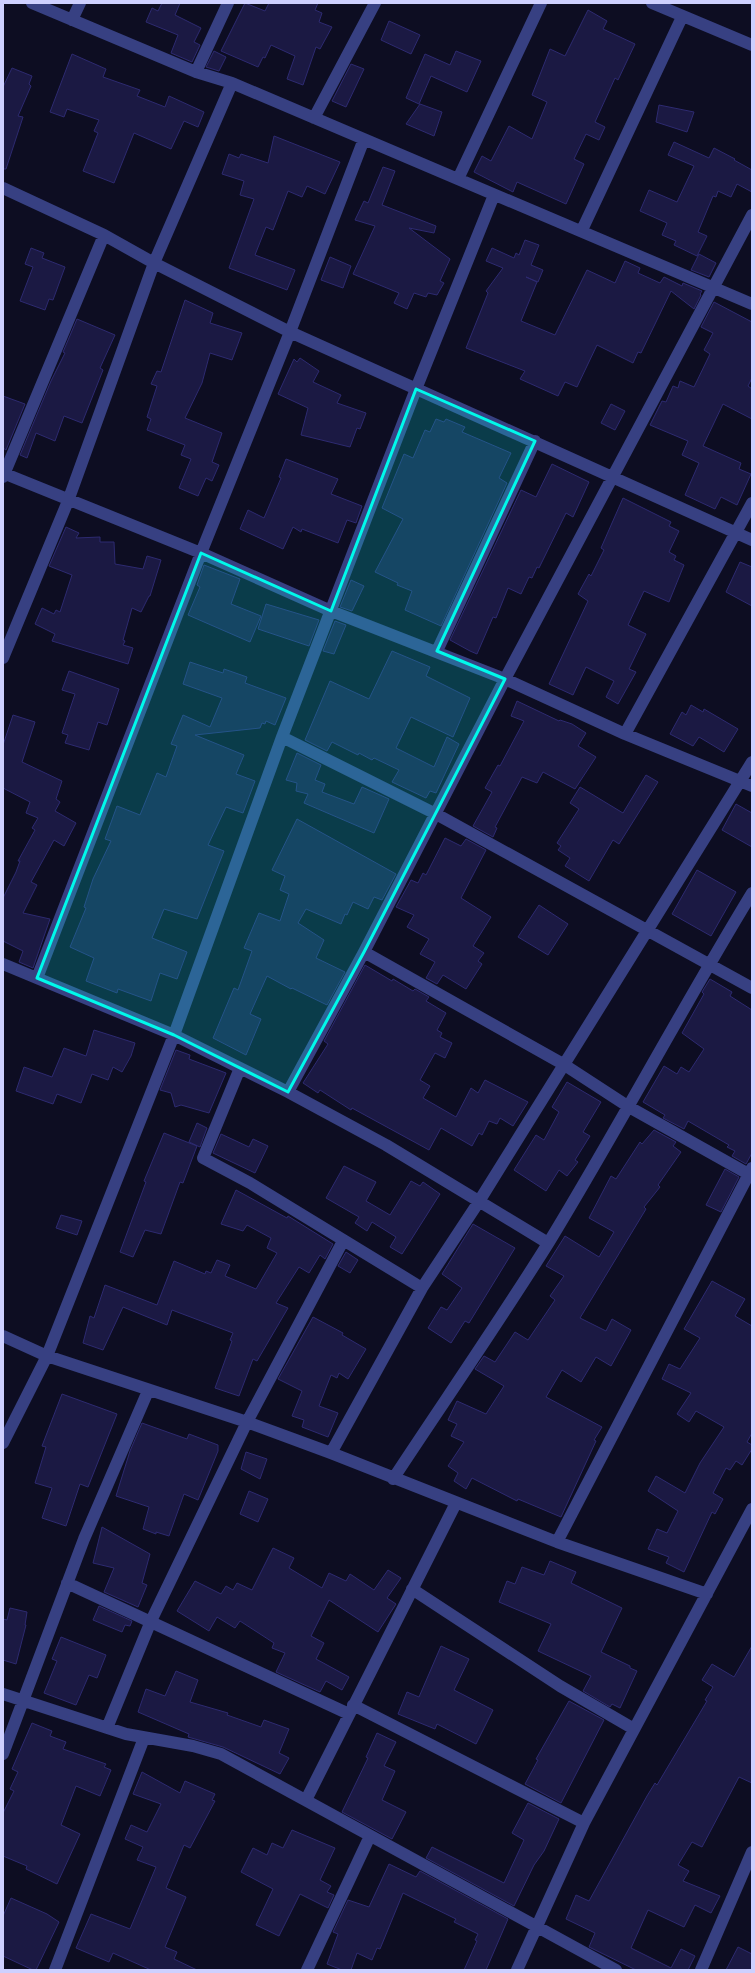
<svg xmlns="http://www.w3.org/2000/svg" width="755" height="1973" viewBox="0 0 755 1973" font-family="Ubuntu,sans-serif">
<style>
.building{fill:#1b1943;stroke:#2d2a70}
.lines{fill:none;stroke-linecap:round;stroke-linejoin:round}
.minor{stroke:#374082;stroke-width:12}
.marked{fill:#00f9eb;fill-opacity:0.2;stroke:#00f9eb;stroke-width:3;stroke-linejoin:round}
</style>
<rect width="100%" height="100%" fill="#0d0d22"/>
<path class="building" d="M162,3H180L175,15L201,28L194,42L200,45L192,62L171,53L178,35L146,22L152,8L158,11Z
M245,3L265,11L269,3H318L315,10L322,13L319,22L332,27L320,49L316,47L303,85L287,79L295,56L271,45L265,58L263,57L258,67L221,51Z
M588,10L607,21L603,29L635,44L618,80L615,78L595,122L605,127L599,140L586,134L574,159L584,164L566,204L517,182L513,192L474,172L482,156L491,161L509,126L532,139L547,102L532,95L550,49L565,56Z
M389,21L420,35L411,54L381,40Z
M214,51L226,57L219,71L206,67Z
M456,51L481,61L467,92L431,76L419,104L406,98L425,54L450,65Z
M72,54L106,69L103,77L140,90L137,96L165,107L169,96L204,112L198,127L184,121L171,149L134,133L114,183L83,171L98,133L94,131L99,120L67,109L64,117L50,112Z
M351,64L364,69L346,107L332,101Z
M12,68L32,76L29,84L31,86L18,116L23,117L6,169H3V87Z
M420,104L442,112L434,136L406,124Z
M659,105L694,112L687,132L656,122Z
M274,136L340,162L325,194L307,186L302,197L288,191L273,230L266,227L255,255L295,270L287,290L229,268L254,199L240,195L244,181L222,174L229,154L239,158L241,154L268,163Z
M674,142L709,158L714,148L735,159L734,160L752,170V192L737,184L731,197L718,191L716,197L713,196L698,232L707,236L697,256L674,245L676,241L662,235L667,223L640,211L649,190L677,202L694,166L668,155Z
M383,167L395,171L382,205L436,226L434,233L409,228L450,259L440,281L444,283L437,295L428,293L426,297L414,293L407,309L394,303L399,293L353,274L375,226L355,220L364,201L368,203Z
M525,240L539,245L531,265L543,270L538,282L526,277L537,282L521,321L555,335L587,270L615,283L625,261L640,268L638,273L660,283L664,277L682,286L683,283L702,291L700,294L701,295L694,309L671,291L641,353L638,352L633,363L597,345L577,387L565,382L558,396L520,379L525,371L466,348L488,293L486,291L503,268L486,261L492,248L514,258L516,253L519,255Z
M31,248L44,253L42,258L65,267L53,300L49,299L45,310L20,301L33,267L25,264Z
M699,254L716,263L709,277L691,270Z
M330,257L351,266L343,288L321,280Z
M185,300L213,313L210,323L242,333L232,360L210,353L202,383L185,418L222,433L212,462L219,465L212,481L206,478L198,496L179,488L191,459L181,455L185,445L147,430L151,419L147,417L157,386L151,384L157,371L161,372Z
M714,302L752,322V378L748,386L752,389V419L723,404L703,446L741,463L739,469L751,474L737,505L721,497L715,509L685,495L699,463L682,455L688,441L650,425L662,401L666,402L673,386L678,388L680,381L694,387L710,354L704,350L713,333L701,327Z
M77,319L115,335L100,368L103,370L82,423L64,416L55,441L36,433L27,458L20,455L51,381L65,353L63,352Z
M300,358L319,371L313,382L341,395L337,403L366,413L360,429L357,428L350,447L301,435L308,408L278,394L294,359L297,362Z
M3,396L25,404L6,450L3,448Z
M611,404L625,411L615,430L601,423Z
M436,419L444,422L446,419L465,427L462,432L511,453L499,478L507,483L441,626L405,610L412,591L397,585L398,583L375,572L403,519L382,508L404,454L413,458L425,430L430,432Z
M286,459L338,479L331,494L362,506L356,523L347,520L338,543L302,529L301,532L293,527L283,549L240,529L248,510L264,518L281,478L279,477Z
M552,464L589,482L573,517L566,513L539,568L537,567L532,578L529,577L521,594L508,588L496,618L493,617L477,654L470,651L450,640L521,490L536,497Z
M623,498L671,522L669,526L679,531L669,552L676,556L674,560L684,565L669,602L644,591L628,625L646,634L629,669L636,672L618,704L606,697L614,681L586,667L573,695L549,684L588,601L578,594L589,574L591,576L604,550L601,548Z
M66,527L79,533L76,538L100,537V542H114L115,564L143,569L147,556L161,560L150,596H149L141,612L132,608L123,640L125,641L123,645L133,648L128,664L52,641L55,634L35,624L42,608L54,614L56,610L60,612L72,575L49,566Z
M740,562L752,567V606L726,592Z
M204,565L240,579L231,604L261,616L250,642L188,615L200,587L197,585Z
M351,580L364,586L352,611L340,607Z
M266,604L319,620L309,646L258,629Z
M335,621L346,625L334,654L323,651Z
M392,651L430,667L426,676L470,698L453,737L411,717L396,748L434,767L447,737L459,744L436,793L430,791L426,798L392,782L399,770L374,758L372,760L359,753L358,755L332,742L327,751L305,740L330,681L369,699Z
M190,662L223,673L224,669L247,677L245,683L286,698L275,725L266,721L265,724L262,723L260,728L195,735L244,755L236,774L255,781L243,813L226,807L208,845L224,851L197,919L164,909L152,938L187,952L177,979L160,973L151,1001L118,989L117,993L86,981L94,958L70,947L86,908L84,907L93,879L111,841L105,839L117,806L140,815L157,773L166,777L177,746L171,744L183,715L210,727L222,698L183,684Z
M69,671L119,689L107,725L98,722L89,750L65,743L68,735L62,733L75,694L62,690Z
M517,701L559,721L560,720L572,724L586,733L578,746L596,757L575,789L543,772L537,783L522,777L495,827L497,828L493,837L473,826L492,792L485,788L498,765L500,766L524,721L511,716Z
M691,705L703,712L704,709L738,729L724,752L699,737L693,746L670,734L682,712L686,715Z
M13,715L35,722L22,762L62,781L56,799L60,802L55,811L76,823L64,846L54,840L31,882L37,885L23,913L50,919L33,968L19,962L23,951L3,941V898L16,872L20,861H18L35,830L32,828L38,818L26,813L30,802L3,788V745Z
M297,753L321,765L315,780L325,784L322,792L354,804L362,787L389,799L374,833L304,803L308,794L296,791L297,783L286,780Z
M646,775L658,782L619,844L613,840L589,881L565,866L570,858L558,850L561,846L557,843L579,809L570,803L580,787L623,813Z
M736,804L752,813V847L722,830Z
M297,819L396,874L382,900L374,897L368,909L353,902L347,915L345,914L341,924L306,909L298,923L324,940L316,958L345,972L327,1005L292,988L291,989L267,976L250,1014L261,1019L246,1055L213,1038L234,988L238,990L252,951L244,948L259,913L280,921L289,894L280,890L285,876L272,870Z
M445,838L461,846L466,839L486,850L461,898L491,917L473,946L484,953L478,961L482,964L466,989L443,975L437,984L426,978L435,962L420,954L429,939L407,927L414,915L396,907L411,880L418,883L423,873L426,875Z
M697,870L736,892L711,936L672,914Z
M539,905L568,924L548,955L518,937Z
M365,965L392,981L393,979L413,991L415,989L429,997L426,1001L446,1013L437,1030L442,1033L440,1037L452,1043L445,1058L435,1053L420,1080L430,1086L423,1098L456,1117L471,1088L478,1093L485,1080L528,1102L513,1126L500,1118L497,1124L489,1121L482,1135L479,1133L472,1146L441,1128L429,1150L352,1108L351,1110L320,1090L318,1093L303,1083L328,1044L324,1041Z
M710,979L732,992L730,996L752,1010V1153L746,1164L732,1156L735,1151L727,1147L729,1145L688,1121L684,1129L663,1118L665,1115L643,1102L664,1066L677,1074L681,1067L689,1072L704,1049L682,1033L704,994L702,992Z
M94,1030L135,1043L131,1056L122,1072L113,1067L108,1080L92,1074L81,1103L57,1094L53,1104L16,1091L24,1067L52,1077L64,1048L86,1056Z
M176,1050L190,1055L189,1059L226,1073L209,1113L181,1105L175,1107L171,1093L160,1090Z
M567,1082L601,1102L583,1132L590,1136L575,1160L578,1162L567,1176L559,1170L546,1191L514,1170L536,1135L544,1140L559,1112L552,1107Z
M197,1123L207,1128L200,1147L189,1142Z
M654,1130L676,1142L673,1146L681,1152L658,1185L660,1187L644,1207L646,1209L580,1318L606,1331L612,1319L631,1330L611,1366L596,1357L581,1382L562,1370L546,1397L602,1427L594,1440L596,1441L561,1517L518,1499L517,1501L472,1478L466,1489L454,1481L458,1473L448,1466L464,1442L451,1436L457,1424L448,1420L457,1401L486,1414L504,1386L475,1369L484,1356L495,1362L515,1332L528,1340L555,1300L550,1296L564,1276L546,1266L565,1236L599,1257L614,1232L589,1218L611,1176L616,1179L640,1142L642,1144Z
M164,1133L197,1146L183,1183L180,1182L161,1234L145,1230L133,1257L120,1252L146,1182L144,1181Z
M221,1134L249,1147L253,1139L268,1146L255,1173L213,1153Z
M344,1166L376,1182L366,1201L390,1215L411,1181L420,1186L423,1182L440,1194L402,1254L390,1247L396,1237L372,1222L367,1231L355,1223L359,1217L326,1198Z
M725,1169L739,1177L721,1212L706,1205Z
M236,1190L287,1218L288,1216L333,1244L325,1259L320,1255L309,1273L299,1267L276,1303L288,1308L257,1361L253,1359L239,1396L215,1388L232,1341L230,1340L233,1333L172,1310L167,1325L123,1307L103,1350L83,1343L90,1316L94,1318L105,1285L157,1305L174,1261L205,1274L206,1271L211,1273L217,1260L230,1265L225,1276L256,1289L277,1253L267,1248L271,1238L247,1225L243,1231L221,1224Z
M61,1215L82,1221L77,1235L56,1228Z
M473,1224L515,1248L469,1323L465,1321L451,1343L428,1328L441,1307L447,1310L462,1288L442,1274Z
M346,1252L358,1260L350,1273L338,1266Z
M712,1281L745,1299L735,1316L752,1326V1433L747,1442L752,1445V1449L742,1465L736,1461L730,1470L726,1468L713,1493L723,1499L715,1514L712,1512L684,1572L666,1563L669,1557L648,1549L657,1529L667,1533L678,1511L648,1491L656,1476L685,1493L700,1463L724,1427L696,1411L689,1422L677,1414L691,1393L662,1379L669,1364L680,1369L700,1338L684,1329Z
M313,1317L343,1333L342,1335L366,1349L348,1379L339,1373L337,1378L331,1375L319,1406L338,1413L328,1437L302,1427L304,1420L292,1416L302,1391L278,1379Z
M62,1394L117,1414L88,1487L80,1484L66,1526L42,1518L52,1488L35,1483L46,1447L42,1446Z
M142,1423L187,1439L189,1434L218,1445V1451L198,1500L184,1494L169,1536L156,1532V1534L143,1529L149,1507L116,1496L130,1451Z
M246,1452L267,1459L260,1479L241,1469Z
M249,1491L268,1499L258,1522L240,1514Z
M102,1527L150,1554L142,1583L147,1585L138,1607L104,1592L114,1568L93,1563Z
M273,1548L294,1558L289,1568L322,1588L329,1573L346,1581L350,1574L374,1590L388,1570L401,1578L387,1598L396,1604L378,1632L329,1600L311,1636L324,1643L316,1659L349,1677L342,1690L326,1681L320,1692L276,1672L285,1653L272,1648L274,1643L240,1621L235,1628L217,1617L209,1631L177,1611L195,1581L221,1594L226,1586L233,1590L237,1583L252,1590Z
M550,1561L576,1572L571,1583L622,1608L601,1652L630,1666V1668L637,1671L620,1708L612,1704L610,1707L583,1691L591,1676L538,1651L551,1624L499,1602L507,1581L515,1584L522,1567L544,1575Z
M99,1606L132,1621L130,1626L125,1625L122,1632L93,1620Z
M10,1608L27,1612L25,1625H26L16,1664L3,1660V1619L7,1620Z
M61,1637L106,1655L97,1678L89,1675L76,1705L44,1693L57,1661L52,1659Z
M441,1646L469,1659L454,1690L493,1710L476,1744L437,1724L435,1729L398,1714L407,1692L419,1697Z
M752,1646V1783L739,1777L702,1847L692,1842L678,1865L689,1871L683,1881L720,1896L711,1913L695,1905L684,1927L648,1910L631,1948L671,1968L681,1949L695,1956L688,1970H636L589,1947L595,1933L566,1919L576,1895L589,1901L647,1796L655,1783L657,1785L707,1701L705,1700L713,1687L702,1680L712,1664L734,1677Z
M176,1671L198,1680L190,1702L228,1713L227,1715L261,1727L264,1720L289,1729L279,1753L289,1758L280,1774L223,1747L188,1737L189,1734L138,1712L146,1689L165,1696Z
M569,1701L604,1720L561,1803L525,1784L538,1760L536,1759Z
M32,1723L52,1731L50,1736L66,1742L63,1749L106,1764L104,1767L111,1770L100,1796L76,1786L61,1825L80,1834L57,1884L26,1869L27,1866L3,1856V1813L14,1791L10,1789L18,1772L12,1769Z
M377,1733L396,1742L384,1766L395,1771L382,1800L406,1812L392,1839L342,1812L368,1758L366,1757Z
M142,1772L180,1793L185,1781L215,1794L212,1800L215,1801L190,1848L184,1845L166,1888L186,1897L165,1947L177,1952L174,1959L197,1970H151L113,1953L109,1962L76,1948L91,1914L130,1929L156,1867L137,1860L143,1847L125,1839L131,1825L147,1832L161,1804L133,1794Z
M528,1803L559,1819L544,1851L534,1865L514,1906L426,1858L432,1847L504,1883L524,1840L512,1833Z
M292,1830L335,1848L320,1880L331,1886L327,1892L334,1895L328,1908L300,1894L279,1936L256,1925L273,1889L241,1872L253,1848L267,1855L272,1843L283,1848Z
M389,1864L416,1877L420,1871L508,1919L486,1970H464L477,1941L475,1940L478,1934L454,1922L456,1919L403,1893L380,1949L377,1948L372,1960L357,1953L351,1970H342L327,1964L338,1934L333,1932L348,1900L369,1907Z
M11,1898L47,1914L59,1922L36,1970H33L3,1956V1916Z
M738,1947L752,1954V1970H726Z"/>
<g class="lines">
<path class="minor" d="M32,3L196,72L232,83L752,304
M652,3L752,45
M72,20L80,3
M196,72L228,3
M314,118L375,3
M458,179L541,3
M3,188L104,235L154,263L290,332L752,540
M582,230L682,17
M3,473L201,553L331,611L505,679L625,734L752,786
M3,477L104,235
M437,651L535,441
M3,658L68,501L154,263L232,83
M625,734L752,503
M282,737L436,814L752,988
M364,952L563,1064L629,1107L752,1176
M3,964L174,1035L288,1092L386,1145L548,1243
M37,978L201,553L290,332L364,139
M240,1068L203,1158L250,1183L422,1288
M288,1092L364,952L505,679L752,215
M3,1336L47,1356L247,1422L331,1453L557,1542L707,1594
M3,1443L47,1356L174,1035L282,737L416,389L494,195
M331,1453L422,1288L478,1203L752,762
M393,1479C445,1400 499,1322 549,1242C619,1127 682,1008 752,893
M557,1542L752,1168
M67,1583L349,1714
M412,1589L560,1686L634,1729
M3,1694L126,1734L193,1746L221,1754L616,1970
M353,1705L584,1823
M107,1728L151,1621L247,1422L343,1241
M3,1754L84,1539L148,1391
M306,1800L456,1503
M55,1970L144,1738
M307,1970L370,1836
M517,1970L584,1823L752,1509
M701,1970L752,1852"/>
</g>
<path class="marked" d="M416,389L535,441L437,651L505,679L364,952L288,1092L174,1035L37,978L201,553L331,611Z"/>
<rect width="755" height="1973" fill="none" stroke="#ced0ff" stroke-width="8"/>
</svg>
